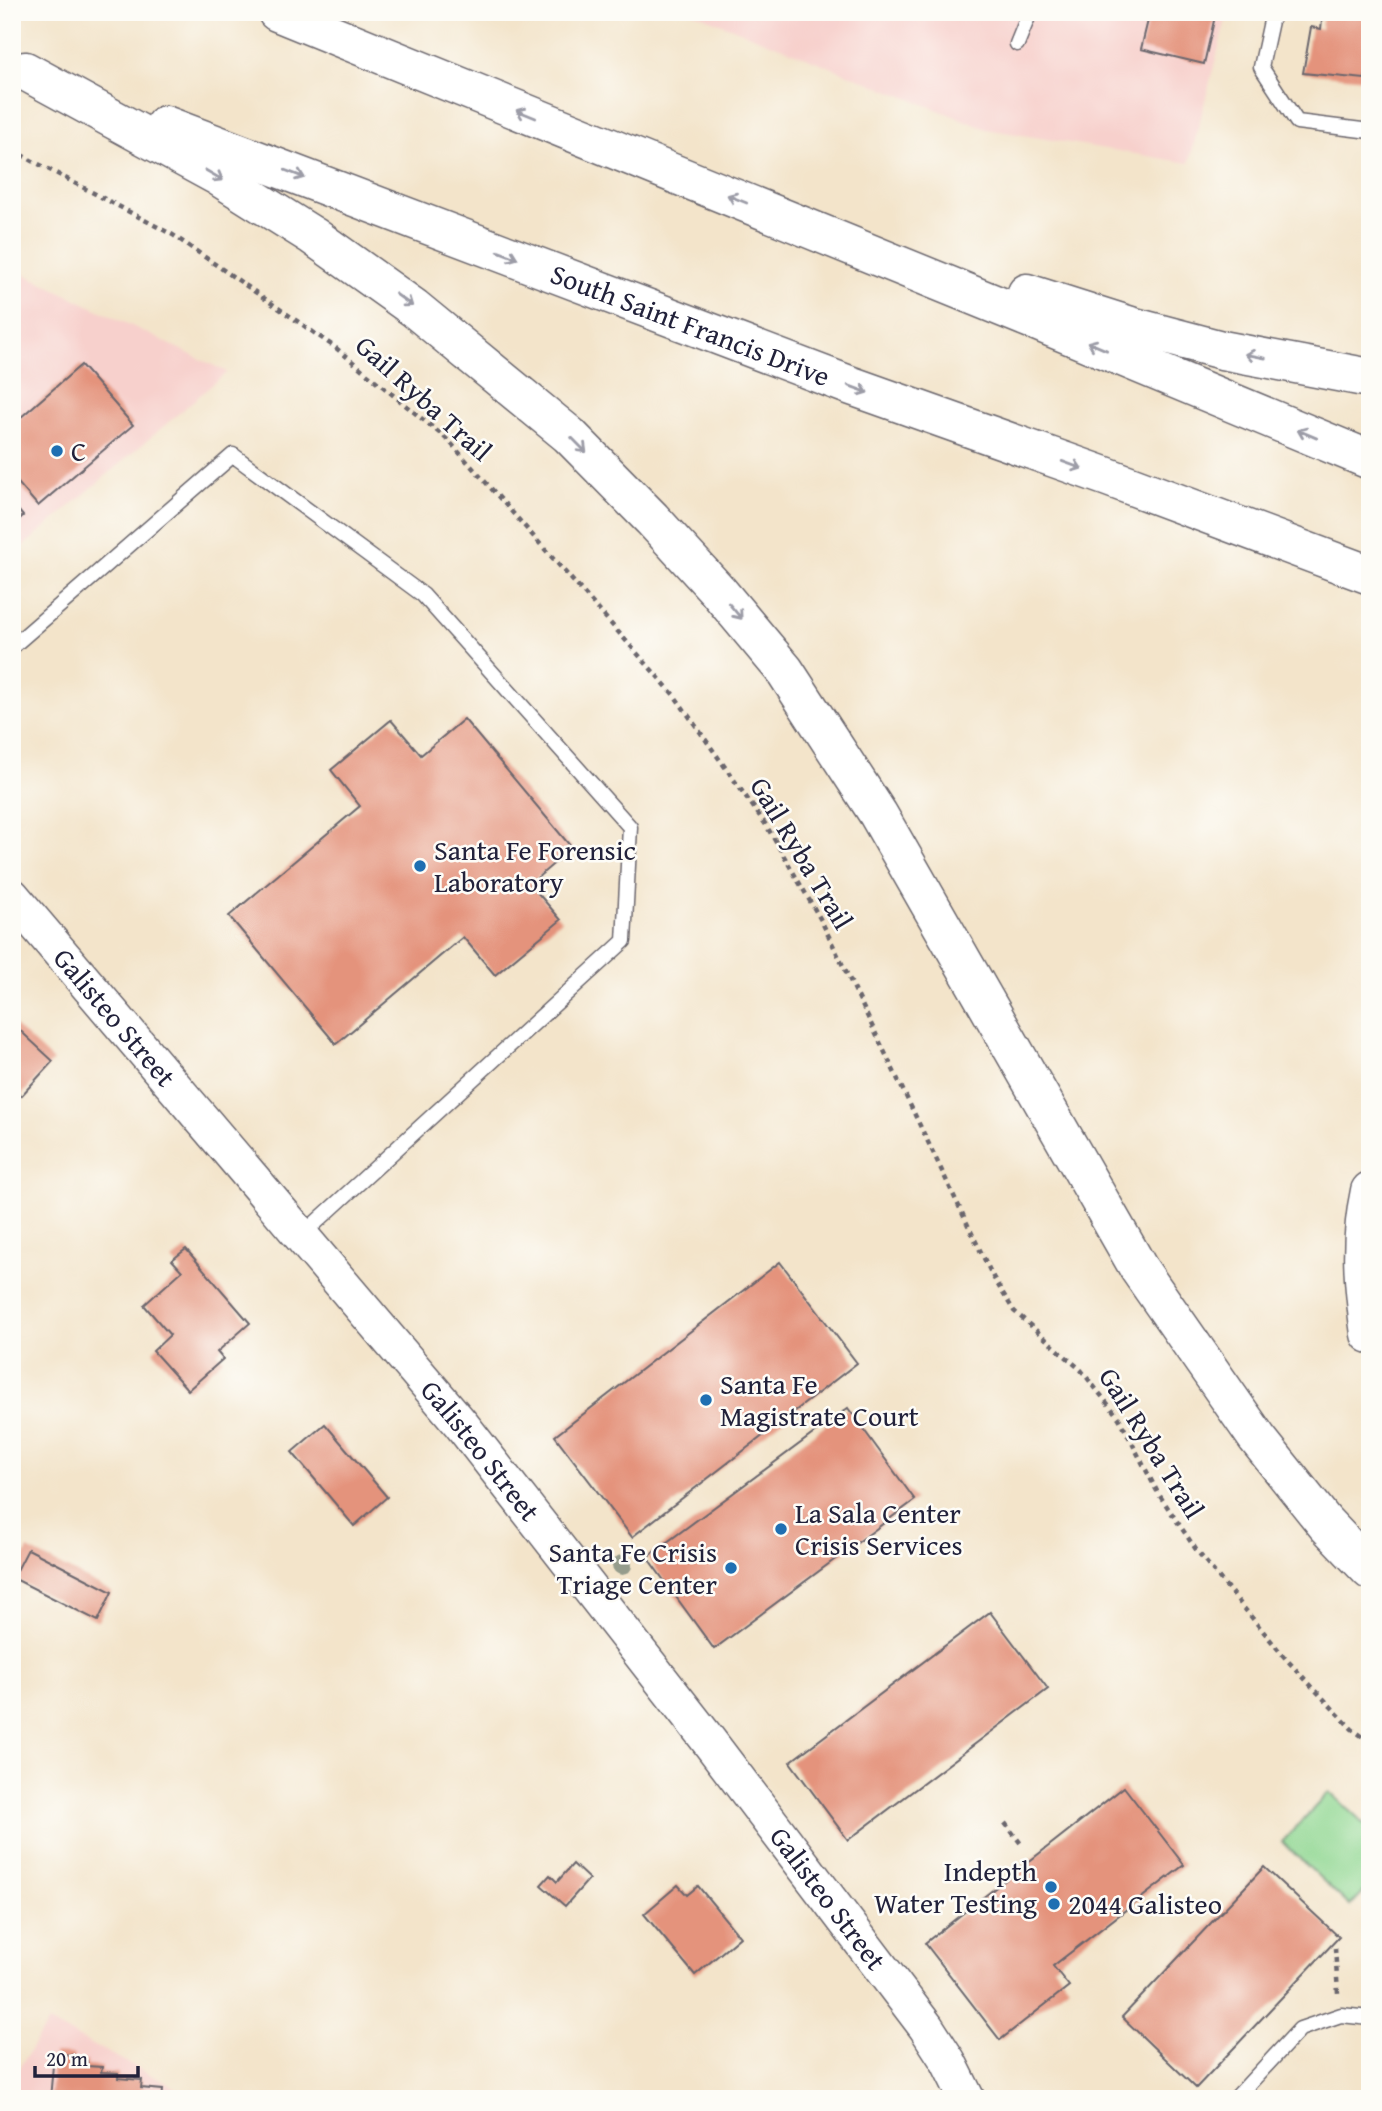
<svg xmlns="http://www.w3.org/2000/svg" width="1382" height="2111" viewBox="0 0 1382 2111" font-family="'Gentium Book Plus',serif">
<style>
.built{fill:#f7d0cc}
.green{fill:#90d792;stroke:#597c66;stroke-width:2}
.building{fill:#e4937b}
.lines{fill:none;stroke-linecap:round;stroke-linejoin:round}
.service-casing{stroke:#6b666d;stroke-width:17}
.tertiary-casing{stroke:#6b666d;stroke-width:38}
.trunk-casing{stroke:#6b666d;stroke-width:41}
.path{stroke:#6b666d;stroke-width:4.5;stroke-dasharray:5 5;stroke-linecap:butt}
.service{stroke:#fff;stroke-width:14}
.tertiary{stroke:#fff;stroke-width:35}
.trunk{stroke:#fff;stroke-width:38}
.tree{fill:#959c8c}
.oneway{stroke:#9c9ca7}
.poi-dot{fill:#1f6fb2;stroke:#fdfcf7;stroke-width:2.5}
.labels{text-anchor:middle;stroke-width:5;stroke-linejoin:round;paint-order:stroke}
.street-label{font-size:28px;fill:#22223b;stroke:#fdfcf7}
.poi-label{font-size:28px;fill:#22223b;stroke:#fdfcf7;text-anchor:start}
</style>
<rect width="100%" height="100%" fill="#fdfcf7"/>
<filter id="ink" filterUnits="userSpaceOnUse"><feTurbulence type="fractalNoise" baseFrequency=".0143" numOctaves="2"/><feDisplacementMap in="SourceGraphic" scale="14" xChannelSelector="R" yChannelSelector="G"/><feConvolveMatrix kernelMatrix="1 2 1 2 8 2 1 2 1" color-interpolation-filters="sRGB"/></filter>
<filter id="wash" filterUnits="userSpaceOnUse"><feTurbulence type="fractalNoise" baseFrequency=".00686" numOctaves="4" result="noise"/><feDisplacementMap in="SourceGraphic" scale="28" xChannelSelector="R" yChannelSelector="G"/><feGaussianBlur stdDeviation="1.57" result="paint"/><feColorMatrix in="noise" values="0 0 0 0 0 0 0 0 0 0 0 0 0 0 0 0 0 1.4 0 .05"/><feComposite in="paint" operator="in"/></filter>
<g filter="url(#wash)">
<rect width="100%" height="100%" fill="#f3e4ca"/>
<path class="built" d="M692,12H1228L1189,163L986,129Z
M12,268L227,372L12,556Z
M48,2022L198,2099H12V2079Z"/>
<path class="green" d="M1329,1792L1370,1830V1885L1350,1906L1282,1842Z"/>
<g id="blocks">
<path class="building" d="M1150,12H1216L1204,64L1141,49Z
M1323,12H1370V71L1367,70L1365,79L1303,73L1311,27L1321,29Z
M81,365L133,425L38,506L12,476V425Z
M12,503L23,516L12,526Z
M464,719L572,848L530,884L561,920L495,975L463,937L336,1044L229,916L360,806L331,770L391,720L421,755Z
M12,1023L53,1061L21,1096L12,1088Z
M186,1249L250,1323L217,1352L223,1359L188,1390L153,1351L170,1335L144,1305L182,1271L172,1260Z
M780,1262L857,1363L632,1537L555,1436Z
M848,1408L915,1500L714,1649L647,1557Z
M325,1424L387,1497L354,1526L292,1452Z
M28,1549L112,1592L98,1621L13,1578Z
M990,1612L1048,1689L848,1840L790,1762Z
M1124,1787L1184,1865L1053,1966L1069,1986L1000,2040L925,1943Z
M573,1864L589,1879L565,1906L541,1885L550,1875L557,1882Z
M1264,1867L1339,1937L1196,2088L1122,2017Z
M678,1885L687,1895L698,1886L740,1937L695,1975L644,1914Z
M54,2054L74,2055L73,2060L87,2061V2066L102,2067L101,2072L118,2073V2078L142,2080L141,2088L163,2090L162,2099H50Z"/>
</g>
</g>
<g filter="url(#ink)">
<use href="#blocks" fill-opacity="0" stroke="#6b666d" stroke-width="2"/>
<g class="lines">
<defs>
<path id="service" d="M1273,12L1261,67L1297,122L1370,131
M1017,44L1030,12
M12,647L233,455L423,595L630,827L624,941L301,1236
M1235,2099L1300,2029L1341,2015L1370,2018"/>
<g id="tertiary">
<path id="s1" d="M12,896L461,1424L705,1736L926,2027L948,2061L967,2099"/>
</g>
<g id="trunk">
<path d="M277,12L1031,319L1370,460"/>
<path d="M25,71L216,175L313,236L414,308L569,435L652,519L718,591L785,671L878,814L1139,1269L1257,1438L1325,1523L1370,1570"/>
<path id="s2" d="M165,125L849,385L1108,477L1370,575"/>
<path d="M1027,293L1131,326L1222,350L1370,378"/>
<path d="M1370,1191C1359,1243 1363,1282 1370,1334"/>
</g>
</defs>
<use href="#service" class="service-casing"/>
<use href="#tertiary" class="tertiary-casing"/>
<use href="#trunk" class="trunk-casing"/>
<path class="path" d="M12,150L173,235L336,348L449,441L674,695L766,825L822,922L993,1277L1014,1311L1081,1370L1119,1418L1158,1493L1197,1551L1286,1659L1352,1729L1370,1742
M1005,1823L1022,1845
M1335,1948L1338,1993"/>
<use href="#service" class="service"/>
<use href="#tertiary" class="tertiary"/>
<use href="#trunk" class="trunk"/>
</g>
<circle class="tree" cx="622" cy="1565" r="10"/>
<defs><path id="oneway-shaft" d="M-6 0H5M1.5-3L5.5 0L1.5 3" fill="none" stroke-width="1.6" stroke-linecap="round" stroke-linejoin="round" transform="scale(1.75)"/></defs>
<g class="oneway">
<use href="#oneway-shaft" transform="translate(526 114) rotate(-158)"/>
<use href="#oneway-shaft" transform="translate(295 174) rotate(21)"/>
<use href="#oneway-shaft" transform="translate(214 175) rotate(30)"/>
<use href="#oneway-shaft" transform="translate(737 199) rotate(-158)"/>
<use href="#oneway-shaft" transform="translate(508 255) rotate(21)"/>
<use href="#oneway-shaft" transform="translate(404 300) rotate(36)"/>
<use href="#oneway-shaft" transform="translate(1097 346) rotate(-157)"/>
<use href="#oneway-shaft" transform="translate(1255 356) rotate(-169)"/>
<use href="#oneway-shaft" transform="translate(858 389) rotate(20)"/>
<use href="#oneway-shaft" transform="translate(1307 434) rotate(-157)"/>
<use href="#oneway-shaft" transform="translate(579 445) rotate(45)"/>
<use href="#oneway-shaft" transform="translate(1072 465) rotate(20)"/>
<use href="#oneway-shaft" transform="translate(735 611) rotate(50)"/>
</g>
</g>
<g class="poi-dot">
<circle cx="57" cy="451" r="7"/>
<circle cx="420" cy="866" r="7"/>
<circle cx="706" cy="1400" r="7"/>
<circle cx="781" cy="1529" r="7"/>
<circle cx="731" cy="1568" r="7"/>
<circle cx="1051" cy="1887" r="7"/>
<circle cx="1054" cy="1904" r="7"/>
</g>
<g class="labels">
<g class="street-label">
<text dy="10" stroke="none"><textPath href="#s2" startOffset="562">South Saint Francis Drive</textPath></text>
<text transform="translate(424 398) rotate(42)" y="10">Gail Ryba Trail</text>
<text transform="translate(802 853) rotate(59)" y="10">Gail Ryba Trail</text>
<text dy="10" stroke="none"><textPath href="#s1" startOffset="159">Galisteo Street</textPath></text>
<text transform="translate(1152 1443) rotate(58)" y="10">Gail Ryba Trail</text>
<text dy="10" stroke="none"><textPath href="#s1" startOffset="726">Galisteo Street</textPath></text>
<text dy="10" stroke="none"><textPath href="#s1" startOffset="1293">Galisteo Street</textPath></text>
</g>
<g class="poi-label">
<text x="71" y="461">C</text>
<text x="434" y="860">Santa Fe Forensic<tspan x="434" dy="32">Laboratory</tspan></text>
<text x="720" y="1394">Santa Fe<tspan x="720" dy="32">Magistrate Court</tspan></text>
<text x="795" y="1523">La Sala Center<tspan x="795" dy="32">Crisis Services</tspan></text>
<text x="717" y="1562" text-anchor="end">Santa Fe Crisis<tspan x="717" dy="32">Triage Center</tspan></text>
<text x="1037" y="1881" text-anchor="end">Indepth<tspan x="1037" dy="32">Water Testing</tspan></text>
<text x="1068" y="1914">2044 Galisteo</text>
</g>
</g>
<rect width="1382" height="2111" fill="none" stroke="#fdfcf7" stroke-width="42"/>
<path d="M35 2066v10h103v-10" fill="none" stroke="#22223b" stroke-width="3.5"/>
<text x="46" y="2066" font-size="21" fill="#22223b" stroke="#fdfcf7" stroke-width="5" paint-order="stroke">20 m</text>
</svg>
